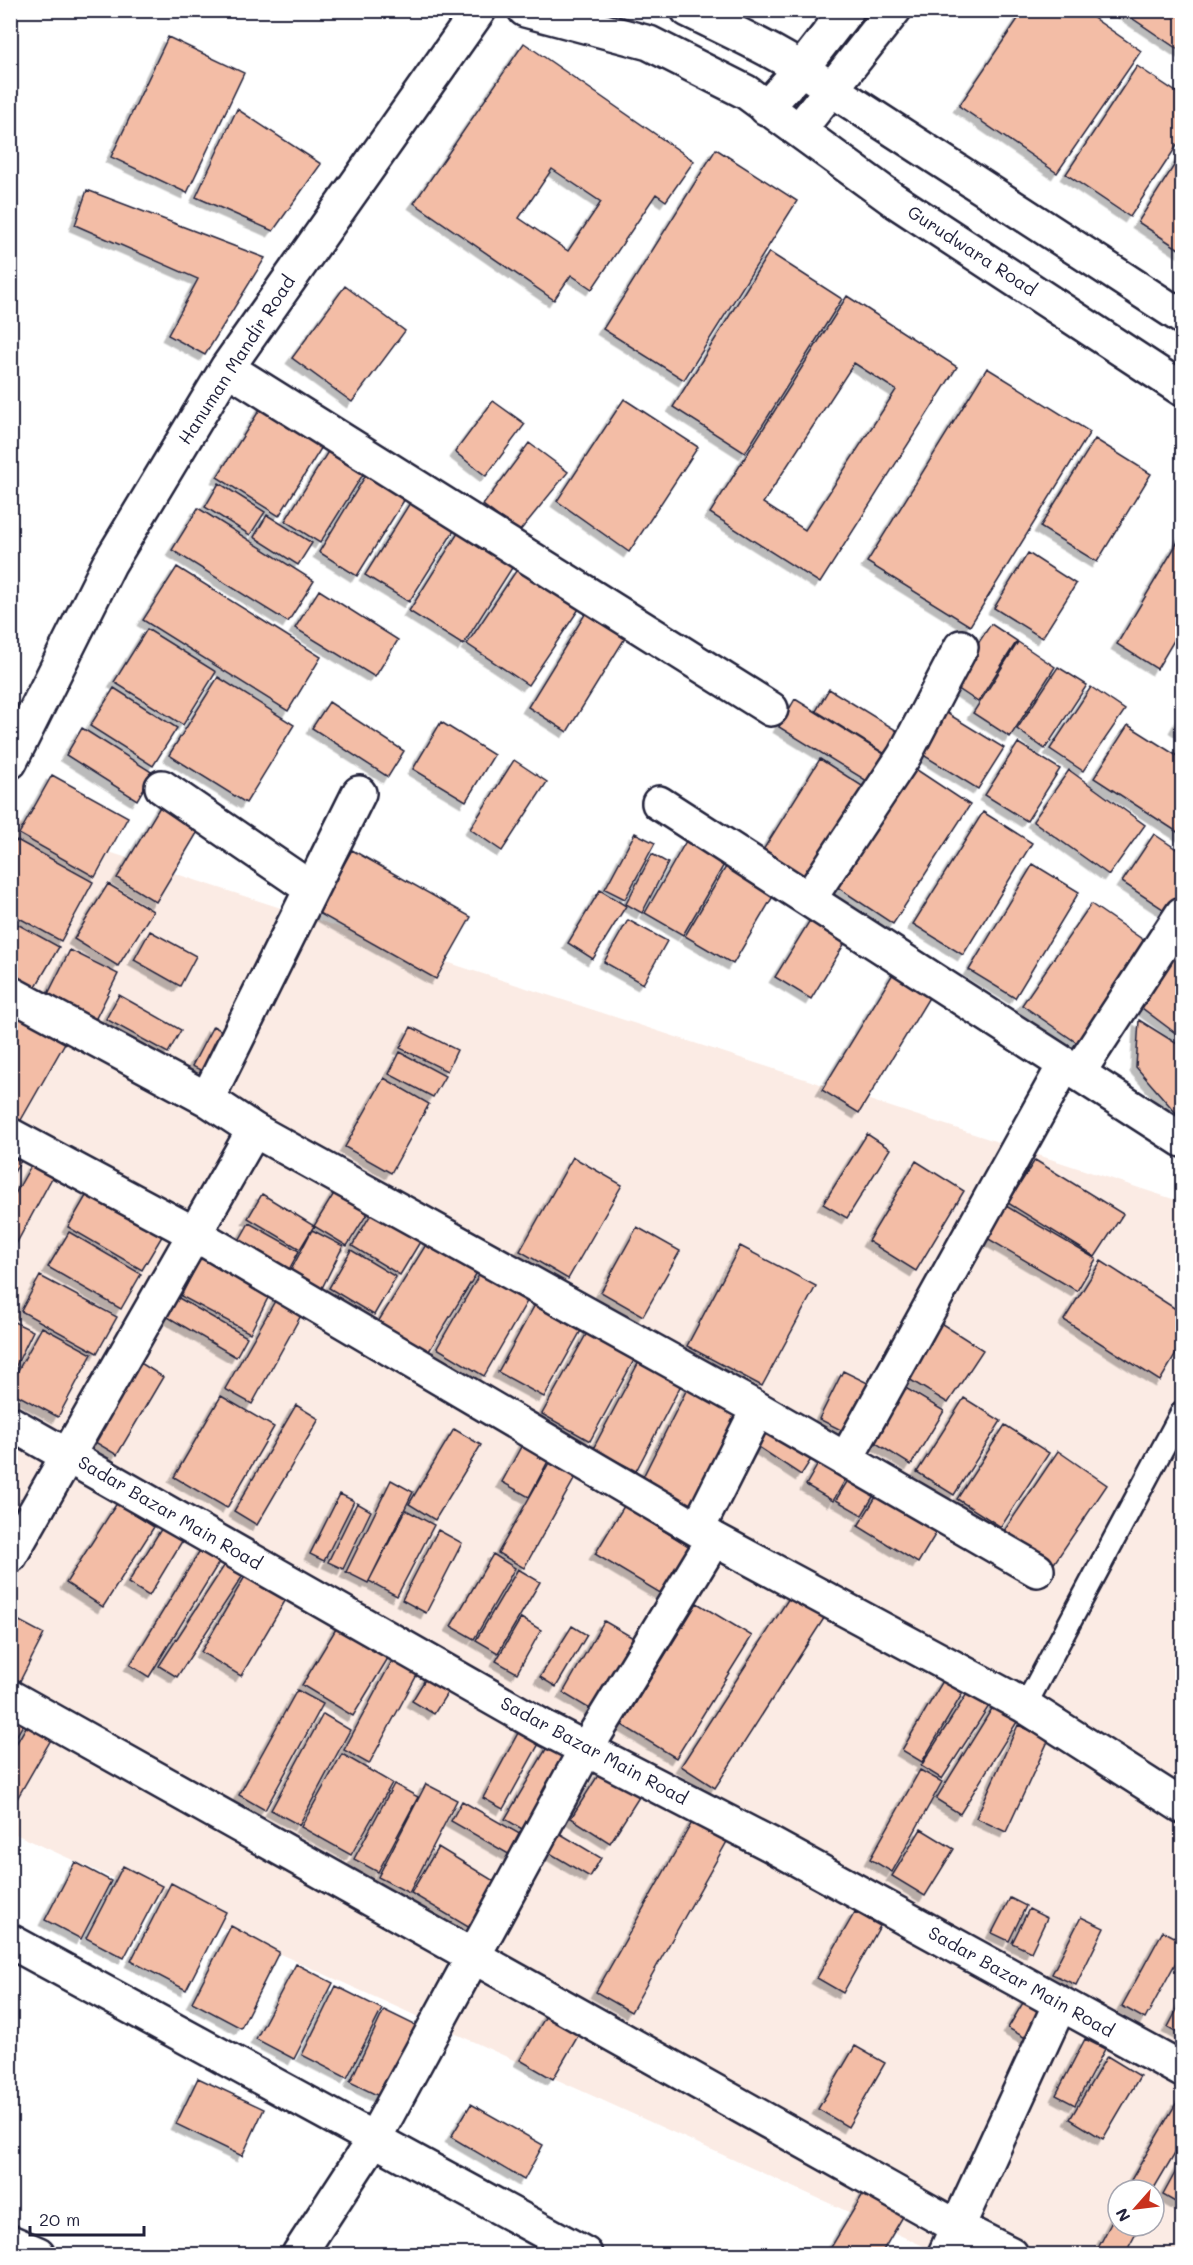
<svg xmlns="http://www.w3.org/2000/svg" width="1193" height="2265" viewBox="0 0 1193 2265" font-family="Mali,sans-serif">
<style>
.built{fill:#fbebe4;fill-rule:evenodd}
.building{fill:#f3bda6;stroke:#22223b;stroke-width:1.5;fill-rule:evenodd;filter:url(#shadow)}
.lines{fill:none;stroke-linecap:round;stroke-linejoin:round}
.service-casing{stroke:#22223b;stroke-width:26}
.minor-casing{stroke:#22223b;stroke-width:38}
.tertiary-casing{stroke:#22223b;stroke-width:38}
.secondary-casing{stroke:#22223b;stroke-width:38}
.service{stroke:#fff;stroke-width:21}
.minor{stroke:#fff;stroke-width:33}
.tertiary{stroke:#fff;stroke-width:33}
.secondary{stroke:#fff;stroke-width:33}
.labels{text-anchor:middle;stroke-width:4.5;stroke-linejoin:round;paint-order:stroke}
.street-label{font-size:18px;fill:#22223b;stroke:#fff}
</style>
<defs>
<filter id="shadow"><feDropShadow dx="-5.5" dy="5.5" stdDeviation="0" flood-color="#0004"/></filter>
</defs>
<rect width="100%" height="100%" fill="#fff"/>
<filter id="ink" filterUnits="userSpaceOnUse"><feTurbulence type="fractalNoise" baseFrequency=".0167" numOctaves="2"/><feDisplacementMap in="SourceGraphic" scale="12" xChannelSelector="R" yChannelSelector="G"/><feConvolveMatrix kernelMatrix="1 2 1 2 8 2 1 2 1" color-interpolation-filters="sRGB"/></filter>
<g filter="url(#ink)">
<path class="built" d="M11,820L1182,1202V2254H941L11,1832ZM1118,2190H1154V2226H1118Z"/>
<path class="building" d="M1024,10H1082L1141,51L1057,173L959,106Z
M1120,10H1182V52Z
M168,37L244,73L187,193L111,157Z
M524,43L694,161L666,201L656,194L592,289L571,275L554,300L414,203ZM552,169L601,202L568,251L519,218Z
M1137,66L1182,96V138L1130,217L1066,174Z
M237,109L321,164L273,231L196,197Z
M716,149L797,201L684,380L603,329Z
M1182,153V251L1138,222Z
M87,190L265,258L205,355L168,335L198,279L75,225Z
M769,252L842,299L745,453L673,407Z
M345,286L405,331L352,402L292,358Z
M847,296L957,367L820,583L710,513ZM854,363L896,390L805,530L763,503Z
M987,368L1090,432L970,626L867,562Z
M624,399L698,447L629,552L557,501Z
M493,401L525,424L486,476L455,452Z
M264,403L325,442L279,516L217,477Z
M1095,439L1151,474L1097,562L1040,527Z
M529,443L568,472L519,532L483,505Z
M332,445L367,468L320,543L285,521Z
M369,470L408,494L357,576L319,552Z
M219,483L265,512L250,535L205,507Z
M413,498L457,526L409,602L365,575Z
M198,508L314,581L288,622L172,550Z
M267,515L312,543L298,565L254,537Z
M463,525L517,560L463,645L409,611Z
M1182,535V627L1157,669L1117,644Z
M1028,553L1076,584L1042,638L994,608Z
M177,567L321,657L288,711L143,620Z
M518,568L579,609L528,685L467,644Z
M319,590L398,640L375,677L295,628Z
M587,611L627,635L567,732L528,707Z
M991,624L1017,641L978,702L951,684Z
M147,629L216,672L183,725L114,682Z
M1018,642L1055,667L1010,737L973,713Z
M1058,667L1087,685L1045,749L1017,729Z
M218,677L294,725L246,803L169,755Z
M1091,687L1125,710L1083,771L1050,749Z
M114,688L177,728L153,766L90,726Z
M829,689L912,740L898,762L816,711Z
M795,699L897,762L880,789L779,727Z
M329,702L404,751L388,777L312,728Z
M945,712L1004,748L978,789L920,753Z
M1182,715V732L1175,727Z
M441,722L494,755L466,801L413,769Z
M1128,725L1182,759V835L1094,778Z
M82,728L153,773L137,800L66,755Z
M1018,743L1060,769L1027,821L985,795Z
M820,759L873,793L816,884L763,850Z
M514,760L547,782L502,851L470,829Z
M905,762L970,805L893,924L828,881Z
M1069,770L1145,825L1109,875L1033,821Z
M52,775L128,817L95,877L19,834Z
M164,800L203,823L156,902L117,878Z
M983,812L1032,843L963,955L913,924Z
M635,833L655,843L625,899L605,889Z
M1154,834L1182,853V905L1175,917L1122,882Z
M17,840L93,882L61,941L10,913V851Z
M686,841L725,863L683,935L645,913Z
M352,850L471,917L436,979L317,912Z
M652,854L668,863L642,913L626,904Z
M1033,864L1079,892L1015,998L969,970Z
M727,865L775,893L733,964L685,936Z
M108,884L153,911L118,966L74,939Z
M600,890L626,906L593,959L568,943Z
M1091,904L1155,948L1086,1049L1022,1005Z
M815,912L851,933L811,999L775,977Z
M10,920L59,947L35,988L10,974Z
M628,920L667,941L643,984L604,962Z
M150,931L196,956L180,986L134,960Z
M1182,944V1038L1138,1005Z
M70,950L118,974L95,1020L47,996Z
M899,964L936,986L859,1113L822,1090Z
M119,995L181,1030L168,1053L106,1019Z
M14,1011L66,1041L17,1127L10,1123V1017Z
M1139,1020L1182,1047V1104L1176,1113L1136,1067Z
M213,1026L235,1038L215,1077L192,1066Z
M411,1027L457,1050L447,1071L400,1048Z
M400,1052L445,1076L433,1097L389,1074Z
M384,1078L429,1104L391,1173L345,1147Z
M867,1134L890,1149L847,1218L823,1204Z
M10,1153L22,1159L10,1179Z
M573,1157L622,1185L568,1279L520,1251Z
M1035,1160L1123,1214L1095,1257L1008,1203Z
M916,1161L964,1191L916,1271L868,1241Z
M32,1164L53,1176L15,1246L10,1244V1203Z
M341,1182L374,1203L347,1246L314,1226Z
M90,1189L164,1233L142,1270L68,1227Z
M262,1194L314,1226L300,1249L248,1218Z
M377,1204L426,1232L400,1275L352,1246Z
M1006,1206L1096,1259L1077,1291L987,1238Z
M249,1223L299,1251L286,1275L236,1246Z
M637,1227L680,1251L643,1316L601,1292Z
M312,1230L343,1246L320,1292L288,1276Z
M69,1232L141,1274L121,1309L48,1267Z
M432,1235L481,1266L423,1361L373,1330Z
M740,1246L816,1286L762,1386L687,1346Z
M351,1250L396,1277L374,1315L329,1288Z
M204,1251L273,1288L250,1333L181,1296Z
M1101,1261L1182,1313V1344L1160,1381L1064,1320Z
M486,1263L533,1291L484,1376L437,1348Z
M40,1276L117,1317L97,1353L21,1311Z
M542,1292L588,1318L544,1397L498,1372Z
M279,1294L305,1308L252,1404L225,1389Z
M177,1297L247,1337L236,1357L166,1316Z
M10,1320L33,1331L10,1378Z
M593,1322L640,1349L590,1441L542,1414Z
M939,1322L983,1350L948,1403L904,1376Z
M42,1327L92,1354L58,1417L10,1391V1385Z
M641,1358L683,1381L636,1471L593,1449Z
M136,1360L163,1377L117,1455L90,1439Z
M843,1371L880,1389L855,1437L819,1419Z
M690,1383L747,1411L698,1509L641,1481Z
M904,1387L944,1411L911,1465L871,1440Z
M221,1396L274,1427L227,1508L174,1477Z
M964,1398L1001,1421L954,1495L917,1472Z
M296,1405L319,1419L257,1525L234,1511Z
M775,1418L819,1447L801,1475L757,1446Z
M1005,1425L1049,1453L1001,1527L957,1499Z
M454,1429L481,1445L435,1520L409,1504Z
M529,1432L556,1446L529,1497L502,1482Z
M558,1447L584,1462L524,1568L498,1553Z
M1058,1451L1107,1485L1053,1565L1004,1531Z
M825,1452L852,1468L833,1501L806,1485Z
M856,1467L882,1482L862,1515L836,1500Z
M391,1480L413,1492L368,1583L346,1572Z
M884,1484L944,1520L918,1563L858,1526Z
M340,1494L354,1501L324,1561L310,1554Z
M117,1503L154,1527L103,1607L66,1583Z
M357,1503L371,1511L343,1569L328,1562Z
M624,1506L695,1550L667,1597L595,1554Z
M406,1510L434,1525L397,1596L369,1581Z
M163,1526L184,1538L149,1596L128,1583Z
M438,1530L462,1543L426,1613L402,1600Z
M202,1547L221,1559L149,1677L130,1665Z
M493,1554L515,1568L474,1639L451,1626Z
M226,1563L244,1574L177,1677L159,1666Z
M518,1569L540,1582L498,1653L476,1640Z
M247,1573L288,1596L241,1676L201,1652Z
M796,1587L830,1609L715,1788L681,1766Z
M697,1603L752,1636L676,1758L622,1725Z
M345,1614L396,1645L353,1716L302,1685Z
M10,1616L44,1634L20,1681L10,1676Z
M521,1618L541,1630L517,1673L496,1661Z
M604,1621L642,1643L600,1715L563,1693Z
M572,1626L587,1635L556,1687L540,1677Z
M400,1646L425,1660L369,1764L344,1750Z
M432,1668L454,1682L434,1714L412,1701Z
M947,1674L967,1686L922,1762L902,1750Z
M297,1690L323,1704L265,1810L239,1795Z
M968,1692L989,1706L942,1779L921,1766Z
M1001,1694L1025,1709L960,1814L936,1799Z
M10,1709L27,1718L10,1747Z
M323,1714L350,1730L299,1825L271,1810Z
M32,1717L56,1731L11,1809L10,1754Z
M525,1720L546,1731L503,1809L483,1798Z
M1018,1725L1049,1739L1006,1832L976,1818Z
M549,1744L573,1758L529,1833L505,1819Z
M342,1754L392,1783L351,1855L301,1827Z
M602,1769L641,1794L610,1843L571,1818Z
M920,1770L942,1782L892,1872L870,1859Z
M394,1784L418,1797L378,1872L354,1859Z
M426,1784L457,1800L409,1893L378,1877Z
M462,1801L530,1840L519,1860L451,1821Z
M694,1819L729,1838L631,2012L596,1992Z
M921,1829L954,1849L925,1896L892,1876Z
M559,1833L601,1858L590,1877L548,1852Z
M438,1847L502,1886L475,1931L411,1893Z
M75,1862L111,1881L81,1939L45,1920Z
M123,1866L162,1886L124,1958L86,1938Z
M171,1883L226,1912L186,1990L131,1961Z
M1010,1898L1026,1906L1009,1941L992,1933Z
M1029,1909L1047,1918L1031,1952L1012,1943Z
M855,1912L880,1926L843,1993L817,1978Z
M1081,1917L1104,1928L1076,1985L1052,1974Z
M231,1926L279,1952L241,2028L192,2002Z
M1163,1931L1182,1941V1951L1145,2019L1122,2006Z
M296,1964L333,1983L294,2059L256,2039Z
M336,1986L382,2009L347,2078L302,2055Z
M1027,1996L1053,2013L1038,2045L1008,2028Z
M1182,2000V2035L1168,2027Z
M553,2004L585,2024L553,2079L520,2060Z
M384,2010L421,2028L387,2100L350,2082Z
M1085,2039L1105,2049L1075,2105L1056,2095Z
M855,2046L885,2063L848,2127L818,2109Z
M1107,2056L1140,2076L1103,2139L1070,2119Z
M198,2078L264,2109L242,2156L176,2124Z
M1178,2100L1182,2103V2141L1153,2190H1148L1131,2180Z
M471,2104L543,2145L524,2180L451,2137Z
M1182,2160V2206L1163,2195Z
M869,2184L908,2208L881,2254H827Z
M1118,2210V2226H1140L1125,2254H1095Z"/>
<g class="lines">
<defs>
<path id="service" d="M1025,1706L1182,1412"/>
<path id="minor" d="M227,368L771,709
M10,762L109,564L227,368L479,10
M162,787L310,888
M659,803L1182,1140
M809,899L904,756L961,647
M10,993L207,1099L254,1130L758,1409L1037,1570
M1078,1073L1182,914
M207,1099L359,793
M10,1135L195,1234L714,1539L1025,1706L1182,1806
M846,1459L1065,1064
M698,1528L758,1409
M10,1556L254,1130
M10,1697L957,2227L1011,2254
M10,1941L585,2254
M10,2242L38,2254
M299,2254L374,2139L586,1749L714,1539
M945,2254L1060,2004"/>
<path id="tertiary" d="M766,108L802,68L847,10
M799,130L894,10
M10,1423L547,1729L770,1844L1182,2070"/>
<path id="secondary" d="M525,10L649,43L746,92L894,200L1182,389
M688,10C739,35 785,55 831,89L1182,317"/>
</defs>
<use href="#service" class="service-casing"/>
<use href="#minor" class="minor-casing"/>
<use href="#tertiary" class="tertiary-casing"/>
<use href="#secondary" class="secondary-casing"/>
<use href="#service" class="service"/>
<use href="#minor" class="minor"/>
<use href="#tertiary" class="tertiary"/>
<use href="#secondary" class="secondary"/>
</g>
</g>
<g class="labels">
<g class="street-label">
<text transform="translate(972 251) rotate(33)" y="6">Gurudwara Road</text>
<text transform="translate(237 360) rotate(-57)" y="6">Hanuman Mandir Road</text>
<text transform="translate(170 1513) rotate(30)" y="6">Sadar Bazar Main Road</text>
<text transform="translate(594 1751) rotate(28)" y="6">Sadar Bazar Main Road</text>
<text transform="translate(1021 1982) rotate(29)" y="6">Sadar Bazar Main Road</text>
</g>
</g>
<rect width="1193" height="2265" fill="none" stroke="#fff" stroke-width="36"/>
<rect x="18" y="18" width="1157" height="2229" fill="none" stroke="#22223b" stroke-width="2" filter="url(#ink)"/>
<g transform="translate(1136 2208) rotate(242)"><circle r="28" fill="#ffffff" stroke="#a7a7b1" stroke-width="1.5"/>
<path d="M0-4.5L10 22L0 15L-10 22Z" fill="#c8321e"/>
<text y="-9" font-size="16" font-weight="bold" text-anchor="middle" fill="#22223b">N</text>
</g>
<path d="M30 2226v9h114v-9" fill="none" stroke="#22223b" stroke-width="3"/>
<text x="39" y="2226" font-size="18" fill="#22223b" stroke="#ffffff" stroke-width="4.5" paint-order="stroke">20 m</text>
</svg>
